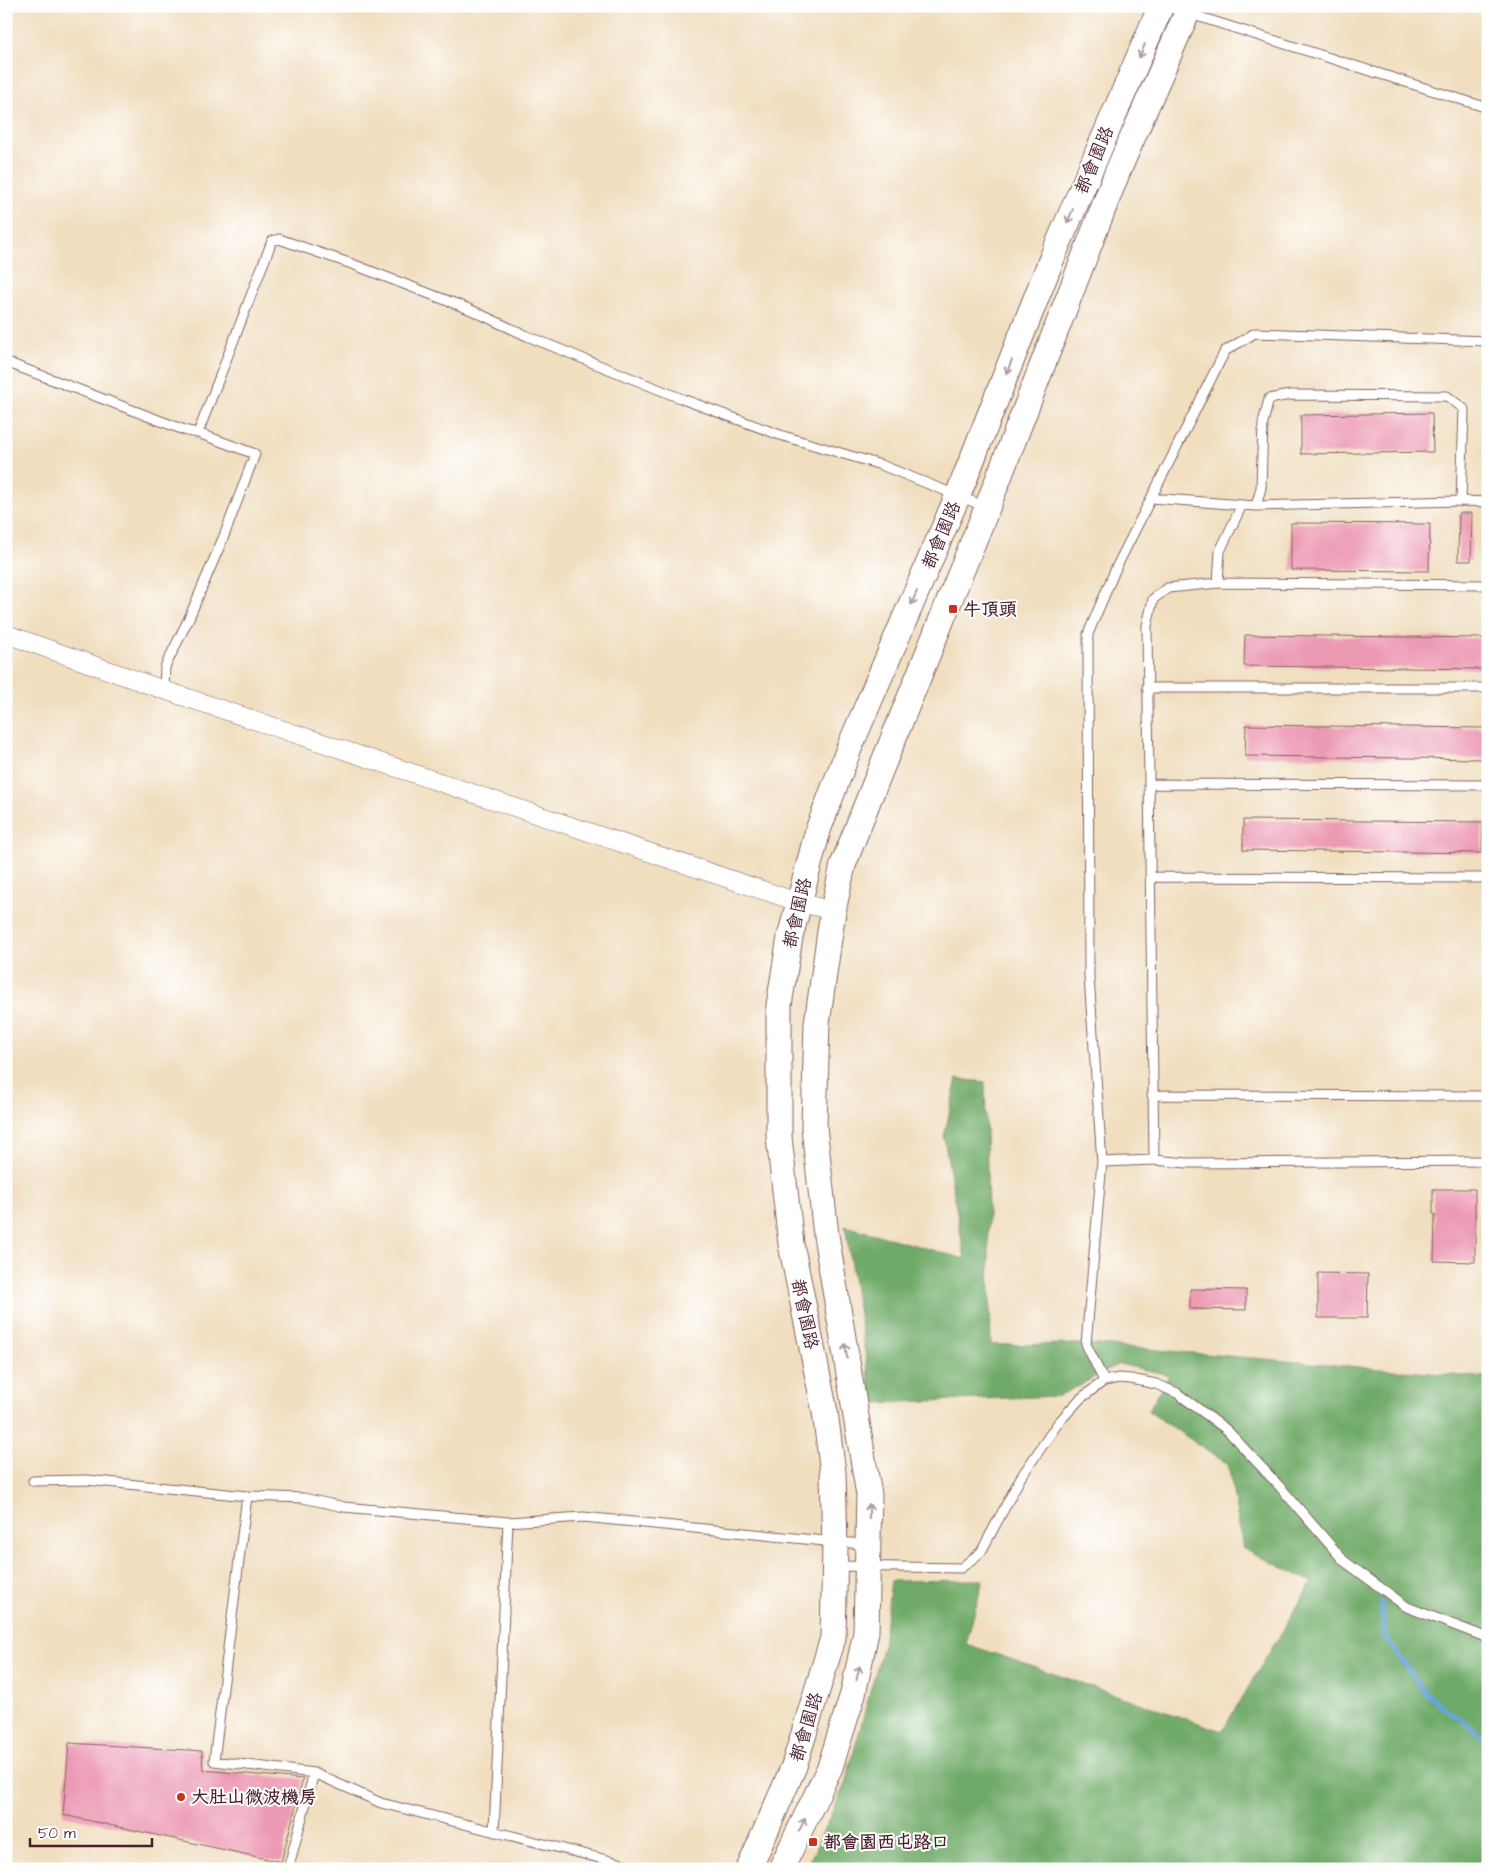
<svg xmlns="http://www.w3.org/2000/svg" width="1494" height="1875" viewBox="0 0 1494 1875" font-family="'Architects Daughter','LXGW WenKai TC',sans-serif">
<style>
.forest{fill:#70aa68;stroke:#5d644a}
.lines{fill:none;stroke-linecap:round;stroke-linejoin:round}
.stream{stroke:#68a5da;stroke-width:5}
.building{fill:#ec99b3}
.lane-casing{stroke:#84625f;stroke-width:11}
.street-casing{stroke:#84625f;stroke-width:19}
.secondary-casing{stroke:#84625f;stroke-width:27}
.lane{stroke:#fff;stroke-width:9}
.street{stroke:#fff;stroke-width:18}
.secondary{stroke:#fff;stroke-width:25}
.oneway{stroke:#ae9aa0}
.poi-dot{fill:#c8321e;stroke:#fff;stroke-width:2}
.labels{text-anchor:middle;stroke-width:4;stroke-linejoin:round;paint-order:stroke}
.street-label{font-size:18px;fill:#4a1f2b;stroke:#fff}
.poi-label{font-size:18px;font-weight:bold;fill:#4a1f2b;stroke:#fff;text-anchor:start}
</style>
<rect width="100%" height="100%" fill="#fff"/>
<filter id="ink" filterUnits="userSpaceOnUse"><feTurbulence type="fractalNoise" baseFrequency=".02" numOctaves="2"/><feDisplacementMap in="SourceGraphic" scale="10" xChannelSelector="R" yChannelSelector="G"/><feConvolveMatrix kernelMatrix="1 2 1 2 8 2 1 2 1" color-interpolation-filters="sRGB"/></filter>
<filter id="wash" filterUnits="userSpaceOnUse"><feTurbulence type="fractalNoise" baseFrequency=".0096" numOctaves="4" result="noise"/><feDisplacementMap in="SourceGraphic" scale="20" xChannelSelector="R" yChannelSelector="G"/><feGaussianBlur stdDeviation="1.12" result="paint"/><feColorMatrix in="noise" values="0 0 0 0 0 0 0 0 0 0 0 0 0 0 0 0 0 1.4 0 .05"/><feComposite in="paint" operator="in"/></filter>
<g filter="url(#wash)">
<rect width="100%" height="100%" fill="#f0debf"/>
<path class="forest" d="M957,1079L985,1082L991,1345L1086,1344L1488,1378V1869H806L845,1784L883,1645L891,1581L983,1580L966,1644L1222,1731L1312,1582L1243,1548L1228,1464L1148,1411L1169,1375L1119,1364L1059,1396L873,1403L845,1226L965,1259L944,1137Z"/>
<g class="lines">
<path class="stream" d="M1380,1602L1385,1637L1426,1694L1488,1740"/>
</g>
<g id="blocks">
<path class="building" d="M1432,413L1433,452L1301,454V415Z
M1459,513H1472L1471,561H1458Z
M1291,523L1430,524L1429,571L1291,570Z
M1245,635L1485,638L1484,669L1244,666Z
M1246,725L1485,728V759L1245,756Z
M1243,820L1483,822L1482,853L1243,850Z
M1433,1189H1475V1262L1434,1261L1435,1214H1433Z
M1318,1273L1368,1274L1367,1318H1318Z
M1190,1289L1246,1290V1310L1190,1309Z
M69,1743L202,1751L203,1770L303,1779L281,1862L63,1815Z"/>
</g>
</g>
<g filter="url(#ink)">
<use href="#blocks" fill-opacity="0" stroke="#84625f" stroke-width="1"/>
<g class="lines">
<defs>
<path id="lane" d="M1165,6L1488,108
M6,362L187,431L198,433L272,241L279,239L352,264L469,309L527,336L685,400L780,435L881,465L986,507
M1151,498L1256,506L1461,501
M1256,506L1261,488L1263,423L1269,399L1290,395L1447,396L1464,409L1461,501L1488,502
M1218,583L1488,585
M1147,688H1488
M164,690L165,667L189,618L224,536L255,454L198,433
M1149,784L1488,785
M1150,877L1488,878
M1152,1095L1488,1096
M1154,1160L1147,626L1153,599L1168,588L1218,583L1220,551L1242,505
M1102,1162L1154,1160L1187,1163L1488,1161
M1104,1381L1086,1344L1102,1162L1089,977L1088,634L1116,568L1225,351L1255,333L1488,341
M33,1481L87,1480L247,1496L303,1498L344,1507L508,1522L583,1517L835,1542L866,1544
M247,1496L214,1761L314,1773L381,1803L643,1869
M836,1566L961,1568L981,1552L1021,1477L1058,1423L1080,1399L1104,1381L1119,1378L1131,1379L1156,1384L1177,1393L1227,1430L1281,1488L1344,1561L1407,1607L1488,1638
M494,1832L508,1522
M288,1869L314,1773"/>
<path id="street" d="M6,634L164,690L798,902L833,911"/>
<path id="secondary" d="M749,1869L794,1766L833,1638L835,1546L833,1473L825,1412L791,1244L779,1137V1005L790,937L818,830L850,746L958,495L1052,258L1161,6
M781,1869L830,1767L853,1694L866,1632L869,1495L826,1235L814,1127L817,1023L833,911L843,865L868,801L987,508L1117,173L1190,6"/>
</defs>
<use href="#lane" class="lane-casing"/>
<use href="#street" class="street-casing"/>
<use href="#secondary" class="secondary-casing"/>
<use href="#lane" class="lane"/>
<use href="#street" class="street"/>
<use href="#secondary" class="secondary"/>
</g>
<defs><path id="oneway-shaft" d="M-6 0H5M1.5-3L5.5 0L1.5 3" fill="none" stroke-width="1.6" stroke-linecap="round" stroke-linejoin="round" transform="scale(1.25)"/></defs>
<g class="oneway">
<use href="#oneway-shaft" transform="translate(1142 51) rotate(113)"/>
<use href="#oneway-shaft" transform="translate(1070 216) rotate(113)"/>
<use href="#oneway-shaft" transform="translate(1009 367) rotate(112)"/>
<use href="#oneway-shaft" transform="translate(914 598) rotate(113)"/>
<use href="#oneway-shaft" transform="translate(846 1351) rotate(-99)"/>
<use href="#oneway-shaft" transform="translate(869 1511) rotate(-89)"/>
<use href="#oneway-shaft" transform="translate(858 1673) rotate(-78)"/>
<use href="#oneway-shaft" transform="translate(802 1825) rotate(-64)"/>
</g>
</g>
<g class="poi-dot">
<rect x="948" y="604" width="10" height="10" rx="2.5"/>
<circle cx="181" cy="1797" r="5"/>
<rect x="808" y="1837" width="10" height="10" rx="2.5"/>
</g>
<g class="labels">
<g class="street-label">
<text transform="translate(1094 160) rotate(-67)" y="6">都會園路</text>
<text transform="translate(941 535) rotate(-67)" y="6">都會園路</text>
<text transform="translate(797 913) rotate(-77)" y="6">都會園路</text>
<text transform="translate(805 1314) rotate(78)" y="6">都會園路</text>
<text transform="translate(806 1727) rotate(-73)" y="6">都會園路</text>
</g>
<g class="poi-label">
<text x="963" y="615">牛頂頭</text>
<text x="191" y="1803">大肚山微波機房</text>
<text x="823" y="1848">都會園西屯路口</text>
</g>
</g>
<rect width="1494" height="1875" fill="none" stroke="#fff" stroke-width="25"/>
<path d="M30 1838v8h122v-8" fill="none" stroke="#4a1f2b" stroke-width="2.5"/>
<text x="38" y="1838" font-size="15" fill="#4a1f2b" stroke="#ffffff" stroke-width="4" paint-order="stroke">50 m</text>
</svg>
